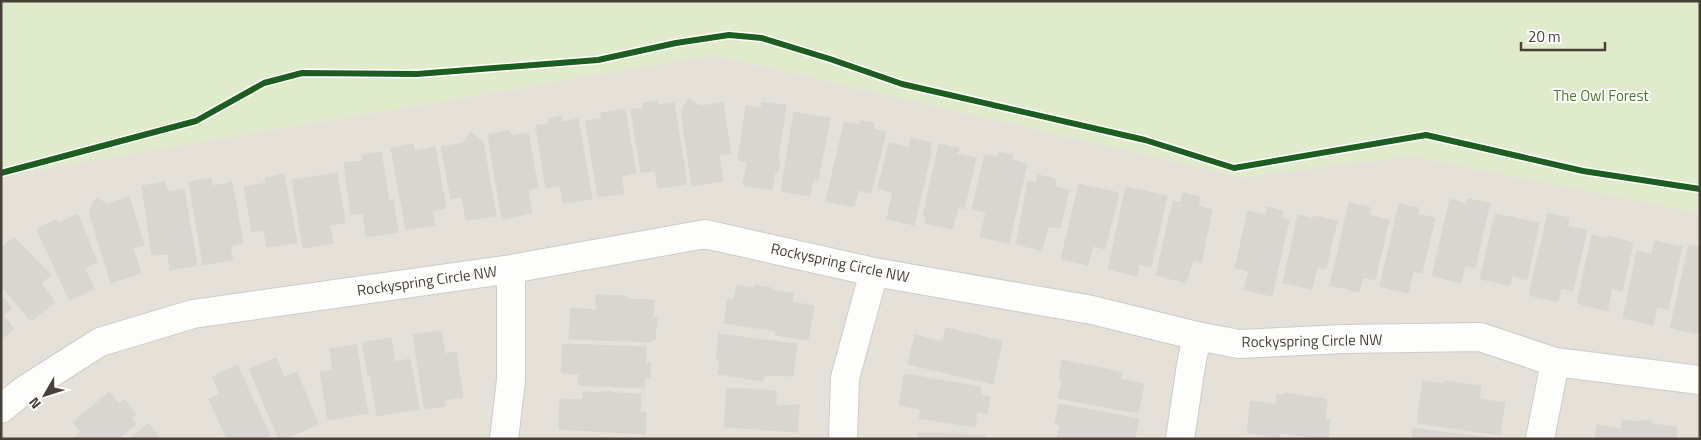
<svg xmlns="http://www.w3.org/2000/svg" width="1701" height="440" viewBox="0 0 1701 440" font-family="'Titillium Web',sans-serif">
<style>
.residential{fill:#e5e1d8}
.green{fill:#e0ebcb}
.building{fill:#d9d6d2;stroke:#d9d6d1}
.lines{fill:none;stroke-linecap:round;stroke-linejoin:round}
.minor-casing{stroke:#cecbc7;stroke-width:30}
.minor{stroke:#fdfdfc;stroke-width:28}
.cycleway-casing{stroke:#fff;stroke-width:9}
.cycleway{stroke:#1b5e20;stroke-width:6}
.labels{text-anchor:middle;stroke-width:4;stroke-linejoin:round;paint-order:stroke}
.park-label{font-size:15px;fill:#4c7a2a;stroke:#fff}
.street-label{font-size:15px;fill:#484037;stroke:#fff}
</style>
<rect width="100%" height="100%" fill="#f1efeb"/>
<path class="residential" d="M714,55L1242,177L1411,156L1700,213V439H1V176Z"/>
<path class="green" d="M1,1H1700V213L1411,156L1242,177L714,55L1,176Z"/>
<path class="building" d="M689,98L700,106L723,103L731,153L719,155L723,181L692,186L681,111Z
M657,101L658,105L674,103L687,184L658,188L655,170L641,173L631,110L644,108L643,103Z
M762,102L786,105L778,159H780L778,172H775L772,190L743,185L747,162L738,160L746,106L761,108Z
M625,109L636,173L621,176L624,193L598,197L585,121L601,118V113Z
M794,112L830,118L818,181L813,180L810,196L781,191Z
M562,116V122L578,119L592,199L563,203L560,185L546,188L536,126L548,124V119Z
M860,121L874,123L873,129L886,132L871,193L858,190L854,207L826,201L844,122L860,125Z
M509,130L512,136L528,133L538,188L528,190L532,213L502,219L488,135Z
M471,132L483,142L496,216L466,220L462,197L451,199L441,147L463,143Z
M911,138L931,143L930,153H931L914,225L887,219L893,192L878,188L889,143L909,147Z
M413,144L415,151L435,147L446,208L432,211L435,225L406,230L391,148Z
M939,144L959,148L957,154L976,158L964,209L958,207L952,229L925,223L926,217L923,216Z
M381,152L389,201L393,200L398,232L366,237L363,213L351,215L344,163L363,161L362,155Z
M999,152L1013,155L1012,160L1027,164L1009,243L980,237L986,212L972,209L985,154L997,157Z
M337,173L345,223L330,225L333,243L303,248L292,180Z
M284,174L297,243L267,247L264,230L252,232L244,187L266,183L265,178Z
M1038,175L1056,179L1055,187L1069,190L1060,228L1048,226L1042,251L1016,244L1028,181L1036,183Z
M211,178L213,186L232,182L243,243L230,246L233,260L203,265L189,182Z
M165,182L168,192L184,189L197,265L170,270L168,254L152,255L142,186Z
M1079,184L1119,193L1105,249L1093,246L1088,265L1061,259Z
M1126,187L1167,196L1151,267L1139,264L1137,276L1108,269Z
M1183,193L1200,197L1198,206L1212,210L1201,263L1193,260L1186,283L1156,275L1173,201L1181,203Z
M129,197L144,245L133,248L141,273L111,283L89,212L96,198L107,204Z
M1450,199L1466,204L1468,199L1490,203L1475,268L1465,266L1461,283L1432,276Z
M1349,203L1371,208L1369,215L1389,220L1375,280L1363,277L1359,292L1330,285Z
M1399,204L1419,208L1418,214L1435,218L1422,273L1413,271L1408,293L1380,286Z
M1267,207L1283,211L1281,218L1289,220L1272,296L1244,290L1249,271L1235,268L1248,211L1266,215Z
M1548,213L1569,218L1567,226L1587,230L1573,291L1561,288L1558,302L1529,295Z
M78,214L97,262L85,268L94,289L69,300L37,229L56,220L59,223Z
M1495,214L1539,223L1527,280L1512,276L1510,285L1480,279Z
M1298,215L1313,219V216L1337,221L1326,269L1317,267L1312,289L1283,283Z
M1592,235L1607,239L1608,236L1633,243L1622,291L1612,288L1607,311L1577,303Z
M14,237L51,275L41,283L55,302L31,321L1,286V248Z
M1655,241L1682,247L1668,309L1657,307L1653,325L1623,318L1637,251L1652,254Z
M1689,245L1700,247L1699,334L1670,328Z
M737,285L754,288L755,285L772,288V290L793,293L792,302L814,306L808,340L775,335L776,331L724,323L728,299L734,300Z
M1,295L12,308L3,315L14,329L1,339Z
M596,295L627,296V299L654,300L653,318H657L655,340H652V342L569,339L571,308L596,310Z
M946,328L1002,341L993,384L908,364L915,335L942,342Z
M441,331L445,354L456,352L463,397L445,400V406L426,409V407H424L413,335Z
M719,334L797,344L793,376L765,375L763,381L718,374L720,360L716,359Z
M391,338L395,362L410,359L419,409L377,416L370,375H368L362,343Z
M563,344L646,347V363H651L650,378L645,377L644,388L578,385L579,374L561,373Z
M356,345L368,413L328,420L320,372L333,370L330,349Z
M276,358L284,377L297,372L318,424L284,439H279L249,369Z
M1062,360L1122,372L1121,379L1144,384L1138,413L1058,398L1062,381L1059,380Z
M237,365L270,435L263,439H227L209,399L220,394L212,377Z
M904,374L981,387L980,395L990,397L987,414L977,412L975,427L919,418L921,409L899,405Z
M1423,381L1444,384V381L1481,386L1479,399L1505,403L1500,435L1417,423Z
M727,388L776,391V406L799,405L797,432L724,427Z
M602,391L613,392V393L641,394L640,412H646L645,434L559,429L560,399L583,400V392L602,393Z
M109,392L119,404L124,399L136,414L131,418L136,424L118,439H73L81,432L73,422Z
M1283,393L1327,399L1325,419H1330L1328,439L1280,433L1279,438L1248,433L1249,429H1247L1251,401L1276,404L1277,394L1283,395Z
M1059,404L1139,419L1135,439H1057L1060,425L1055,424Z
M1622,420L1640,422V420L1652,421V424L1677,427L1676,439H1595L1597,425L1621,429Z
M148,423L161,439H129L144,427Z
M1413,428L1417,429L1492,438L1412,439Z
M918,433L985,435V439H918Z"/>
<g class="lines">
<defs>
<path id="minor" d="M1,409L23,391L100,342L193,314L511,269L705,234L874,272L1092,310L1197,336L1239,344L1343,339L1480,337L1555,362L1700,380
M504,439L511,380V269
M843,439L845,378L874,272
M1180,439L1191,365L1197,336
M1540,439L1555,362"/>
</defs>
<use href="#minor" class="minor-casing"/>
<use href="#minor" class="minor"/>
<defs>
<path id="cycleway" d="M1,173L196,121L264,83L302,73L417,74L598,60L676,43L729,35L762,38L830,59L902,84L1145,140L1234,168L1426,135L1583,171L1700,189"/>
</defs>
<use href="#cycleway" class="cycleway-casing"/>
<use href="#cycleway" class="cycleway"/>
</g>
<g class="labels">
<g class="park-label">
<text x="1601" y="101">The Owl Forest</text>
</g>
<g class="street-label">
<text transform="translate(840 263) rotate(12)" y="5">Rockyspring Circle NW</text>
<text transform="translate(427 281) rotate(-8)" y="5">Rockyspring Circle NW</text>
<text transform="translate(1312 341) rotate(-1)" y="5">Rockyspring Circle NW</text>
</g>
</g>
<rect width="1701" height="440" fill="none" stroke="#484037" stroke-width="5"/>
<g transform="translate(45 395) rotate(231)" stroke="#ffffff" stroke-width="4" paint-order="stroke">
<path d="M0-4L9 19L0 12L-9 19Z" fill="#484037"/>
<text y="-8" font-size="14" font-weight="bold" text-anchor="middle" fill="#484037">N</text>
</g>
<path d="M1521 42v8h84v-8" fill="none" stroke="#484037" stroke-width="2.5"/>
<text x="1528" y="42" font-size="15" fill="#484037" stroke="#ffffff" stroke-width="4" paint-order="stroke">20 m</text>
</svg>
